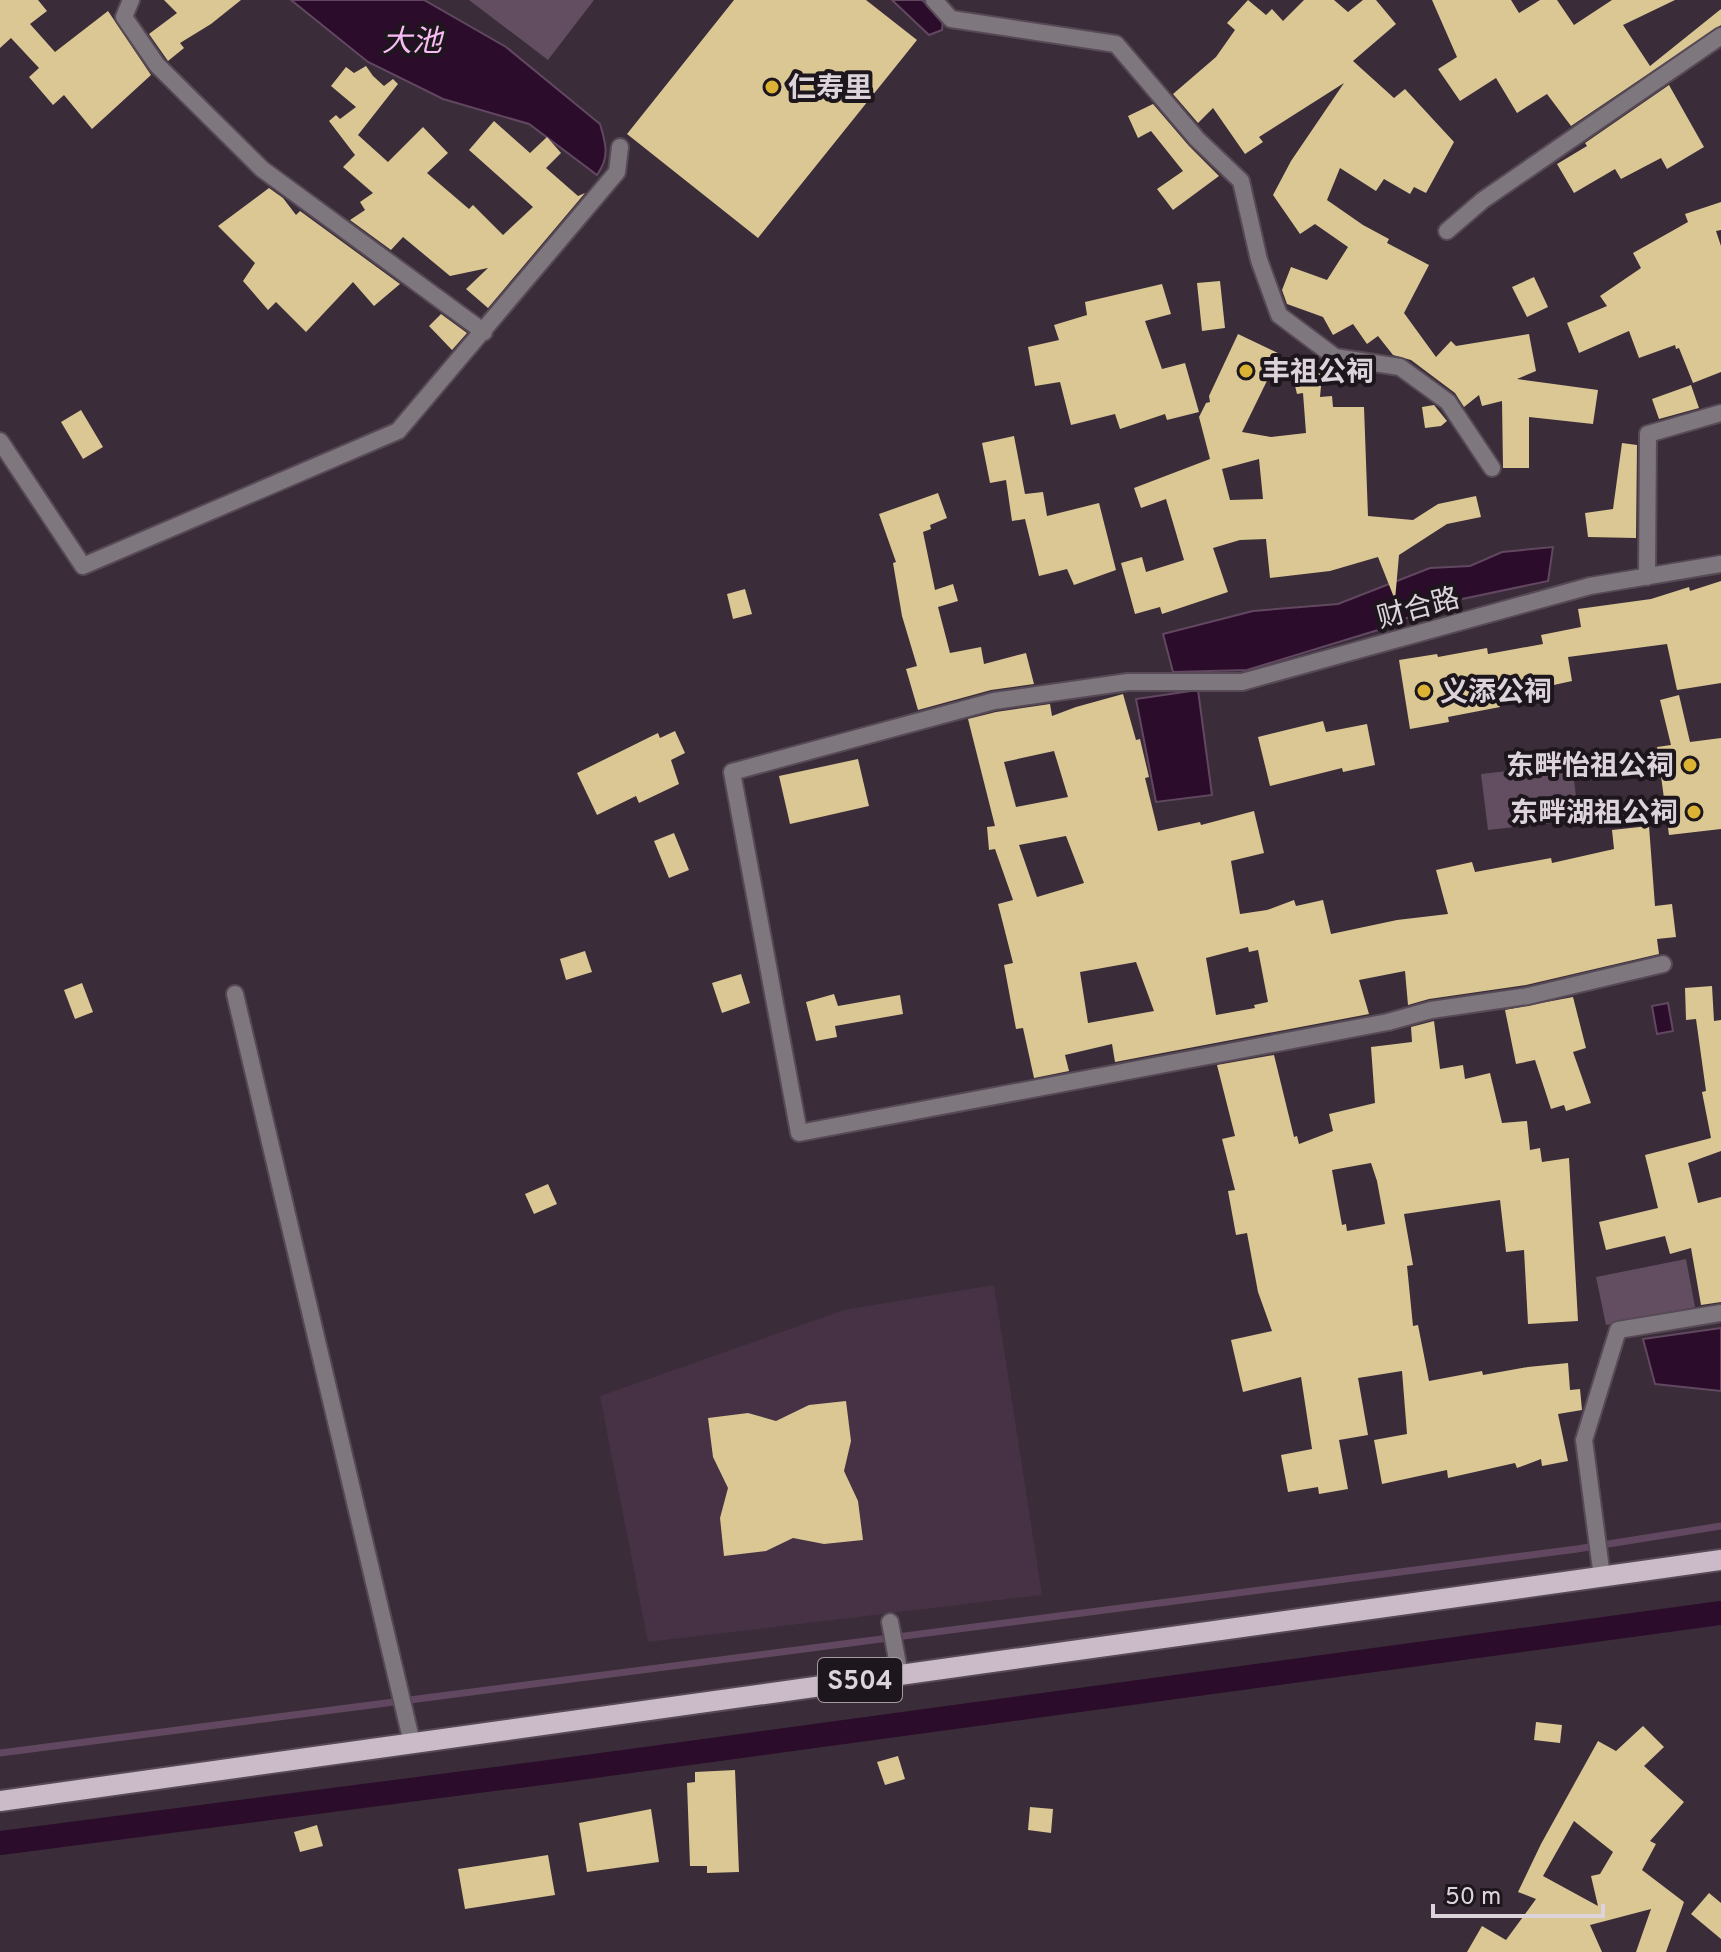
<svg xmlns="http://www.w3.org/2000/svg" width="1721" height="1952" viewBox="0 0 1721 1952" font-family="Overpass,'Noto Sans SC',sans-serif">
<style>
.built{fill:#463244}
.green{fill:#634d61}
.water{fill:#2c0c2b;stroke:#614860;stroke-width:2}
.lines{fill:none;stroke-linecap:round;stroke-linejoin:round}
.stream{stroke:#614860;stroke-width:7}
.canal{stroke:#2c0c2b;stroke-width:24}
.building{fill:#dac794;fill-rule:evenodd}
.minor-casing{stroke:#574a56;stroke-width:20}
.primary-casing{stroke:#574a56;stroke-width:24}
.minor{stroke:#7e777e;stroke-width:16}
.primary{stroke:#cbbbc9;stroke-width:20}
.poi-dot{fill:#dbb233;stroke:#1d171d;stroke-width:3}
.labels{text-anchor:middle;stroke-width:8;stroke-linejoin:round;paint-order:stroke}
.shield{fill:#1d171d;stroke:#a39ba2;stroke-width:2}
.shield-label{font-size:26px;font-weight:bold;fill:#dcd3db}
.poi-label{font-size:28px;font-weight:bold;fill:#dcd3db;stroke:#1d171d;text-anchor:start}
.street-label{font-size:28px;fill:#dcd3db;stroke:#1d171d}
.water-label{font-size:30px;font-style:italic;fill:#f8bbf3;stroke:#1d171d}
</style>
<rect width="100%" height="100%" fill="#3a2c39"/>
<path class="built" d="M994,1285L1042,1595L648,1642L600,1396L844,1310Z"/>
<path class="green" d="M469,0H594L548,60Z
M1572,764L1579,820L1488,830L1481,774Z
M1686,1259L1695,1307L1606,1325L1596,1277Z"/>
<path class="water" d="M291,0H424L506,47L600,124C606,144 610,157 597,175L529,124L443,99L368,62Z
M892,0H922L943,19L942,30L929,35Z
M1553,547L1548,581L1443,603L1378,630L1247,670L1173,672L1163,634L1253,611L1338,604L1430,568L1470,566L1502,552Z
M1198,690L1212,795L1156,802L1136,699Z
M1668,1003L1673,1031L1657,1034L1652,1006Z
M1721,1328V1391L1655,1384L1643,1339Z"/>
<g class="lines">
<path class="stream" d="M0,1753L1577,1549L1721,1526"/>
<path class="canal" d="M0,1843L572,1769L1721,1613"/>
</g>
<path class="building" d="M0,0H38L47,11L30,24L55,52L108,11L151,75L92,129L64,95L53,105L29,77L39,68L11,38L0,48Z
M164,0H241L211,24L180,43L184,48L168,61L149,34L177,13Z
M734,0H866L917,40L758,238L627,134Z
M1248,0L1266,15L1272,9L1283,21L1304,0H1334L1348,12L1363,0H1376L1396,24L1353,61L1394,98L1405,89L1454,142L1426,193L1414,187L1410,194L1384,179L1376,191L1340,168L1327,200L1363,225L1389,239L1387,243L1429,265L1404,313L1436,357L1451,341L1456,346L1529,334L1536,371L1517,379L1598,390L1593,424L1529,417V468H1503L1502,401L1482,406L1479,395L1464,407L1455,393L1411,360L1393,355L1378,336L1367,344L1353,324L1333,335L1323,317L1287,304L1282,290L1291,267L1327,280L1348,247L1315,224L1300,234L1273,195L1291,161L1344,83L1259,137L1263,142L1245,154L1213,108L1198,123L1173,94L1216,57L1235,30L1227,23Z
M1432,0H1511L1519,13L1540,0H1557L1574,25L1612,0H1675L1623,25L1650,66L1721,9V25L1571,126L1547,94L1517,113L1496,78L1460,101L1438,69L1457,57Z
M366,66L373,76L384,86L393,79L398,84L358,135L388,162L423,127L448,153L427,173L469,209L473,205L503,235L533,207L469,150L494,121L530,153L547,137L561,153L546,168L578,196L585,193L488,308L466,289L488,268L450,276L403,237L391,250L350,220L365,210L360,202L373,193L343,167L355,155L329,121L336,115L340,119L356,107L331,86L346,67L354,73Z
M1669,85L1704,147L1667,169L1661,158L1621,179L1615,169L1574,193L1557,164L1587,146L1585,143Z
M1153,104L1189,146L1219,176L1173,210L1157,189L1183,171L1151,131L1138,138L1128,116Z
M269,188L283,198L296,215L300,211L400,284L374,306L353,282L306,332L276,302L268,310L243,281L255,263L218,226Z
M1721,202V230L1716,231L1721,246V372L1693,383L1679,348L1676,349L1675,345L1639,358L1629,331L1579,353L1567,323L1607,306L1600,296L1641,268L1633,253L1688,222L1685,214Z
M1534,277L1548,307L1527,317L1512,287Z
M1220,281L1225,328L1202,331L1197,283Z
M1162,284L1171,314L1145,321L1162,369L1185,363L1199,412L1167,420L1165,414L1120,429L1115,414L1071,425L1060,382L1035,386L1028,347L1059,340L1054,325L1087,315L1085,302Z
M441,314L467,333L452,350L429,326Z
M1238,334L1280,354L1242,432L1271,437L1306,433L1303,393L1297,394L1289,361L1314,355L1317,358L1322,375L1320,397L1332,396L1333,407H1364L1368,516L1413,520L1438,504L1476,496L1481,517L1447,524L1399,555L1395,600L1378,557L1330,571L1270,578L1266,539L1240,540L1213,548L1228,592L1162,614L1160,607L1135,614L1121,563L1142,557L1146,572L1184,560L1166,499L1141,508L1134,488L1210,459L1199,417L1206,403L1210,402L1209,396ZM1259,459L1263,499L1230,500L1222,469Z
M1691,385L1699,408L1659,419L1652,399Z
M1434,405L1447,421L1441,426L1425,428L1422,407Z
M81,410L103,447L83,459L61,422Z
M1014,436L1025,494L1043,492L1047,516L1099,503L1116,570L1074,585L1067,569L1039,576L1025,519L1012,521L1006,480L990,483L982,443Z
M1622,443L1637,445L1636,538L1588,537L1585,513L1613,509Z
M938,493L947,518L930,525L931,529L923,532L935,590L953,584L958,601L938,607L950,653L981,647L984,664L1026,653L1034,684L991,690L918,710L906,669L917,666L902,616L893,563L896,562L879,514Z
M1721,581V683L1677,690L1667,644L1568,657L1572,681L1498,697L1500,707L1448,717L1449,722L1410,729L1399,660L1437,654L1438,657L1487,648L1488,654L1543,644L1541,635L1581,627L1578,609L1651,599L1689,587L1690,591Z
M745,589L752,614L733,619L727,594Z
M1123,694L1136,740L1140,739L1149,777L1145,778L1158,831L1200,822L1201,825L1254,811L1264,853L1231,861L1240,914L1267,910L1294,900L1296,906L1323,900L1331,934L1397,920L1448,914L1436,870L1472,862L1475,872L1551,858L1552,863L1614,849L1612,830L1649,826L1655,906L1672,904L1676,937L1657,939L1659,954L1526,985L1429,999L1408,1005L1405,971L1359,980L1369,1014L1115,1062L1112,1044L1065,1055L1069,1071L1034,1078L1023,1028L1016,1029L1004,965L1013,963L998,904L1013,900L995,849L989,850L987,827L995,826L968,719L996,712L1050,704L1052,716L1076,707ZM1054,751L1068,797L1016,807L1004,762ZM1066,836L1084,883L1037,897L1019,845ZM1248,947L1249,952L1258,950L1268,1002L1254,1005L1255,1008L1216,1015L1206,958ZM1136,962L1154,1011L1088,1023L1080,972Z
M1679,695L1690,742L1721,738V829L1669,835L1657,747L1671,745L1660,700Z
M1323,721L1326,732L1367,724L1375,765L1343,772L1342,768L1270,786L1258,737Z
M675,731L685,753L671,760L679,784L639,803L636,796L597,815L577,773L658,733L660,738Z
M858,759L869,806L790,824L779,776Z
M674,833L689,870L669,878L654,841Z
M585,951L592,972L566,980L560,959Z
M741,974L750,1003L722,1013L712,983Z
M82,983L93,1012L75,1019L64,990Z
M1712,986L1714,1021L1721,1020V1151L1688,1163L1698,1203L1721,1197V1302L1701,1305L1691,1248L1670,1254L1665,1236L1606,1250L1599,1222L1658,1208L1645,1155L1711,1138L1702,1092L1706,1091L1696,1019L1686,1020L1685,988Z
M834,994L838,1006L900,995L903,1014L835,1026L837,1037L816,1041L806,1002Z
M1573,997L1586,1048L1573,1052L1591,1103L1566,1111L1564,1105L1551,1109L1535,1060L1516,1064L1505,1010Z
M1434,1021L1440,1069L1463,1065L1465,1079L1490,1073L1502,1123L1527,1121L1530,1150L1540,1148L1542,1162L1569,1158L1578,1321L1528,1324L1524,1250L1506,1252L1500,1200L1404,1214L1413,1265L1407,1266L1413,1326L1418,1325L1429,1381L1482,1371L1483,1375L1528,1367L1568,1363L1570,1390L1580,1389L1582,1410L1558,1414L1568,1461L1542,1466L1541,1459L1517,1468L1515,1463L1448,1478L1447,1470L1382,1484L1374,1440L1407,1434L1402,1371L1358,1378L1368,1435L1339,1440L1348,1489L1319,1494L1318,1487L1288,1492L1281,1455L1312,1449L1301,1377L1243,1392L1231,1340L1272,1331L1258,1292L1247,1233L1236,1235L1228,1191L1235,1190L1222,1139L1235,1136L1217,1065L1274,1055L1294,1137L1297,1136L1299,1144L1333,1131L1329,1114L1375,1103L1371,1047L1412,1042L1411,1027ZM1371,1163L1377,1181L1385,1224L1347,1231L1346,1224L1342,1225L1332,1170Z
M548,1184L557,1204L534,1214L525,1194Z
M846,1401L851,1441L844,1471L858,1501L863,1540L824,1544L793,1538L766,1551L724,1556L720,1518L728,1488L713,1457L708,1418L748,1413L776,1421L809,1405Z
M1536,1722L1562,1725L1560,1743L1534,1740Z
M1643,1726L1664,1747L1644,1766L1684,1802L1650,1841L1656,1844L1642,1870L1684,1902L1666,1952H1636L1651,1909L1590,1925L1602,1952H1467L1482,1926L1506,1940L1536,1899L1518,1892L1541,1844L1598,1741L1616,1751ZM1574,1821L1613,1852L1600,1874L1591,1876L1598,1906L1543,1876Z
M898,1756L905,1779L885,1785L877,1762Z
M735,1770L739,1872L707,1873V1866H690L687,1783L695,1782V1772Z
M1030,1807L1053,1809L1051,1833L1028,1830Z
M651,1809L659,1862L587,1872L579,1823Z
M317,1825L323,1846L300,1852L294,1832Z
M548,1855L555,1895L465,1909L458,1869Z
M1709,1893L1721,1903V1939L1691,1914Z"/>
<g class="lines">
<defs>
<path id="minor" d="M131,0L124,17L157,65L262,169L484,332
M934,0L951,19L1116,44L1197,139L1241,181L1259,260L1279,315L1335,357L1400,367L1448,402L1492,468
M1447,231L1483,200L1721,36
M0,441L83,566L398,431L617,172L620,147
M1647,577L1648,434L1721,413
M1663,964L1528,996L1431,1010L1388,1022L799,1133L732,772L994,701L1128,682H1242L1590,586L1721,564
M235,994L412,1743
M1602,1577L1584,1440L1618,1330L1721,1313
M890,1622L900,1675"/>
<path id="primary" d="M0,1801L1721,1560"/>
</defs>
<use href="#minor" class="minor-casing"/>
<use href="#primary" class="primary-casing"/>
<use href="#minor" class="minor"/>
<use href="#primary" class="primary"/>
</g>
<g class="poi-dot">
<circle cx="772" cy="87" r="8"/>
<circle cx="1246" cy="371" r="8"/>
<circle cx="1424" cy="691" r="8"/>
<circle cx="1690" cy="765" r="8"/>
<circle cx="1694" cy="812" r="8"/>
</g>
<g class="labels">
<rect class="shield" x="818" y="1658" width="84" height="44" rx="6"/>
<g class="shield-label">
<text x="860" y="1689">S504</text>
</g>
<g class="poi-label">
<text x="788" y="97">仁寿里</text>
<text x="1262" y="381">丰祖公祠</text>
<text x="1440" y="701">义添公祠</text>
<text x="1674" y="775" text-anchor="end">东畔怡祖公祠</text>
<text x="1678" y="822" text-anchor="end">东畔湖祖公祠</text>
</g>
<g class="street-label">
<text transform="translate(1418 607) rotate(-15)" y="10">财合路</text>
</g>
<g class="water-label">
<text x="412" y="51">大池</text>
</g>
</g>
<path d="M1433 1904v12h170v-12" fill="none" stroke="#dcd3db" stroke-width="4"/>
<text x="1445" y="1904" font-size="24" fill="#dcd3db" stroke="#1d171d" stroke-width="6" paint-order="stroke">50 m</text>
</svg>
